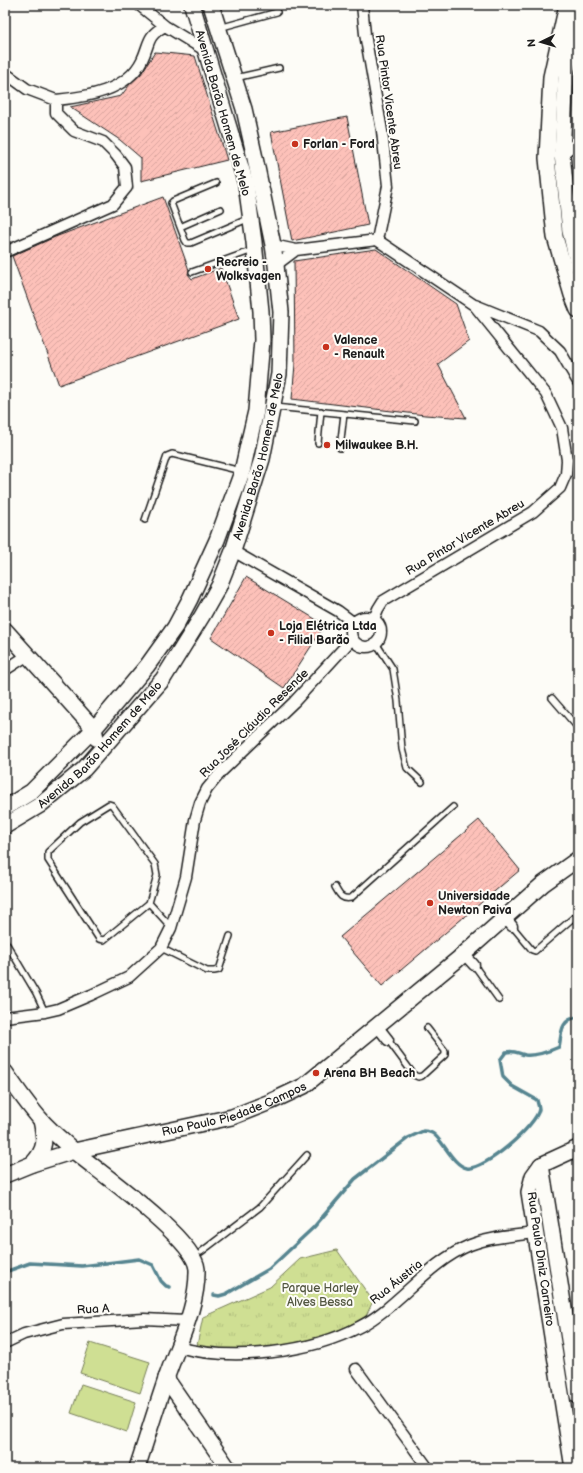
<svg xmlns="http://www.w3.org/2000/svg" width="583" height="1473" viewBox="0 0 583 1473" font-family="'Balsamiq Sans',sans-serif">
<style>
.grass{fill:url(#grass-tufts);stroke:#767e58}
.garden{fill:#cfdf93;stroke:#767e58}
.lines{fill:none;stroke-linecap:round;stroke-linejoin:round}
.stream{stroke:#578590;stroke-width:3.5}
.building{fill:url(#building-hatch);stroke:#1c1c1c}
.lane-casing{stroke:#1c1c1c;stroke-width:8}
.street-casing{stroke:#1c1c1c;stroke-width:13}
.secondary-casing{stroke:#1c1c1c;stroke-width:18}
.lane{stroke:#fdfcf7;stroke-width:5}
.street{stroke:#fdfcf7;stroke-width:10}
.secondary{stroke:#fdfcf7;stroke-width:15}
.poi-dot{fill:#c8321e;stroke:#fdfcf7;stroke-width:1.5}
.labels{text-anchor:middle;stroke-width:4;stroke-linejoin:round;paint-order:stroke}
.street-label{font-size:12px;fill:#1c1c1c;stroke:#fdfcf7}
.poi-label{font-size:12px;font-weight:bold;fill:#1c1c1c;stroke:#fdfcf7;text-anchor:start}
.park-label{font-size:12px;fill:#525640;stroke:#fdfcf7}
</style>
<defs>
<pattern id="grass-tufts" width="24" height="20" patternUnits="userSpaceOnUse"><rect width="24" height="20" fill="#cfdf93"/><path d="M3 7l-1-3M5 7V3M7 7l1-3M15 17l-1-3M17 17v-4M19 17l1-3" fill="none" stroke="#b1bf7e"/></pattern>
<pattern id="building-hatch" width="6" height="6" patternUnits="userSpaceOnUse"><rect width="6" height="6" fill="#fdc1b9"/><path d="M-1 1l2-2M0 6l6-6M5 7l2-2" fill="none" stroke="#d8a59e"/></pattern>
</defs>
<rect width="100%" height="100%" fill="#fdfcf7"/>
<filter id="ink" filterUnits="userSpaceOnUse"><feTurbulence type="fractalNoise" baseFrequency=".025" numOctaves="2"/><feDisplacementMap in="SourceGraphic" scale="8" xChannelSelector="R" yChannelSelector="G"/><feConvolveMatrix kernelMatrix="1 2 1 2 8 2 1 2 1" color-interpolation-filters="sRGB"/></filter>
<g filter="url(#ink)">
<path class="grass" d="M337,1250L373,1301L366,1316L350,1325L313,1342L251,1352L196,1350L203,1317L270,1287L300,1259Z"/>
<path class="garden" d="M90,1343L150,1362L140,1393L80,1373Z
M81,1384L136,1402L127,1432L71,1413Z"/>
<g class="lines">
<path class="stream" d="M5,1272L30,1263L82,1266L139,1259L153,1265L161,1281L166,1286L170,1287
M214,1295L219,1296L226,1294L269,1269L314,1227L355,1179L408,1138L423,1131C426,1131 430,1132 432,1133C442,1138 452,1165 467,1168C484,1171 537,1125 539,1109C539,1106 537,1102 537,1100L512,1086L503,1077L500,1060L506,1052C515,1050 517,1053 525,1055C535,1056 550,1051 559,1047C562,1032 560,1020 578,1017"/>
</g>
<path class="building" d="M155,52L195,56L227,160L141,181V158L120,140L70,107L121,96L130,84L141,74Z
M347,117L368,225L292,241L271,132Z
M163,197L189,270L188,274L192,279L221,268L239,319L59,385L12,256L55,237Z
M376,249L456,304L469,341L438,364L466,418L425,415L292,399L295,364L294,261Z
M246,577L325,625L284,688L211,638Z
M479,820L520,870L382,986L340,937Z"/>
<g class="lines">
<defs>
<path id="lane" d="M219,28L277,12
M235,78L279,68
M216,183L173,201L171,203L185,240L187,243H191L250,218
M180,227L221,209
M192,272L253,250
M275,407L415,421
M318,443L321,411
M340,448L344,414
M145,520L167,456L172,454L241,471
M376,643L393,669L398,701L402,749L407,768L422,782
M552,698L578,728
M109,804L112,805L155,864L157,875L149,903L104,940L99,939L48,860V852L80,822Z
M335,887C339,894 341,900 351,898L453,807
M149,903L171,927
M512,926L532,950L535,951L573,918L578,917
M5,941L36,993L45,1012
M161,948L207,971H214L219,970L230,936
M474,965L499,1000
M388,1040L414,1075L418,1077L422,1076L445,1055V1051L427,1028
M201,1252L260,1207L307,1155"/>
<path id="street" d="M139,5L165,26L206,51
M362,5L365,34L382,131L388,186L377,240
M5,73L27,89L56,100
M558,155L562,154L578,142
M273,245L296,250L377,240
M5,252L113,204L127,187L125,167L116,155L103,142L74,131L56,113V100C87,97 127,91 142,60C150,44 146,36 165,26
M276,265L296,250
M475,305L539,331L560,351L578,382
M233,551L338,611L354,623
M351 632a15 15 0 1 1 30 0a15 15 0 1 1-30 0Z
M374,619L378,609L383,601L533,512L560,488L566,474L567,460L562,428L546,394L474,305L377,240
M5,670L28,655
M505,918L512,926
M464,954L474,965
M5,1017L45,1012L58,1009L91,995L129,977L161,948L171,928L186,877L195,820L200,803L207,789L221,772L294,702L352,639
M377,1026L388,1040
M5,1343L24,1334L63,1324L144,1319L186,1321
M178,1347C232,1362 311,1353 361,1326C400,1305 427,1263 470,1245C490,1237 513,1236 535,1233
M356,1369L428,1468"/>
<g id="secondary">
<path d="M567,5L551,77L547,158L555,237L572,295L578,310"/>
<path d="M578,20L566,74L562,154L570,231L578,265"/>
<path d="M5,630L94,729L96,738"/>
<path d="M5,808L31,792L94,729L147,666L175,627L190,599L217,540L242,472L248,445L256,411L262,340L261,311L254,242L246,184L192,5"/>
<path id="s1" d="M5,826L40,805L84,769L163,679L202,616L219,586L233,551L262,459L279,374L281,312L276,265L273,245L255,158L244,109L211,5"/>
<path d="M5,1072C16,1088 28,1105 41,1120C51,1131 63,1141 74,1151C99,1172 195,1239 197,1269C198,1307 178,1343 166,1379C156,1408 147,1438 137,1468"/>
<path d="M32,1164C47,1149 45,1139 41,1120"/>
<path d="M541,1165L578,1396"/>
<path id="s2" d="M5,1175L32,1164L74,1151L232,1117L270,1102L304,1086L457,960L543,884L578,859"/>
<path d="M166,1378L228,1468"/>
<path d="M573,1468L529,1192L533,1176L541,1165L578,1148"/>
</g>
</defs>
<use href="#lane" class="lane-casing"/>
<use href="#street" class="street-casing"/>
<use href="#secondary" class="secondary-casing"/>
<use href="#lane" class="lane"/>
<use href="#street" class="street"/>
<use href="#secondary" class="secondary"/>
</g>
</g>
<g class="poi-dot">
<circle cx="295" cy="144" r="4"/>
<circle cx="208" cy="269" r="4"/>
<circle cx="326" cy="347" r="4"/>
<circle cx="327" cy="445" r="4"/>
<circle cx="271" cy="633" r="4"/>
<circle cx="430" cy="903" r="4"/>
<circle cx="316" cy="1073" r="4"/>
</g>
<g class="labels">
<g class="street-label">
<text transform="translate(389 102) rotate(82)" y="4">Rua Pintor Vicente Abreu</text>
<text transform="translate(223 113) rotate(74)" y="4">Avenida Barão Homem de Melo</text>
<text dy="4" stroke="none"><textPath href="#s1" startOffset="462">Avenida Barão Homem de Melo</textPath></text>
<text transform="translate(465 537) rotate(-31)" y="4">Rua Pintor Vicente Abreu</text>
<text transform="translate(254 723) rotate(-45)" y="4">Rua José Cláudio Resende</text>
<text dy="4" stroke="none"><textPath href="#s1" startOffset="126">Avenida Barão Homem de Melo</textPath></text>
<text dy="4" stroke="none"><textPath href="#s2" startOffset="239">Rua Paulo Piedade Campos</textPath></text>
<text transform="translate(541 1259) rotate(82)" y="4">Rua Paulo Diniz Carneiro</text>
<text transform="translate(396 1282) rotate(-39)" y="4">Rua Áustria</text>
<text transform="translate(93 1309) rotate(-3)" y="4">Rua A</text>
</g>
<g class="poi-label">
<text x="303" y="148">Forlan - Ford</text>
<text x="216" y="266">Recreio -<tspan x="216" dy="14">Wolksvagen</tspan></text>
<text x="334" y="344">Valence<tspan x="334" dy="14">- Renault</tspan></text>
<text x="335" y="449">Milwaukee B.H.</text>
<text x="279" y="630">Loja Elétrica Ltda<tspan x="279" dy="14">- Filial Barão</tspan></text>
<text x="438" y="900">Universidade<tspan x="438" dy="14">Newton Paiva</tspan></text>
<text x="324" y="1077">Arena BH Beach</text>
</g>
<g class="park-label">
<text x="320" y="1292">Parque Harley<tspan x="320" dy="14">Alves Bessa</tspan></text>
</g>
</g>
<rect width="583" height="1473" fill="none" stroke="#fdfcf7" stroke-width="20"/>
<rect x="10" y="10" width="563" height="1453" fill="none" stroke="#1c1c1c" stroke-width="1.5" filter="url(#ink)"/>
<g transform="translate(541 42) rotate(265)" stroke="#fdfcf7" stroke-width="3" paint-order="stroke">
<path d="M0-3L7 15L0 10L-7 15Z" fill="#1c1c1c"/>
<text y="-6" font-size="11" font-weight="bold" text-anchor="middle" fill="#1c1c1c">N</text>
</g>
</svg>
